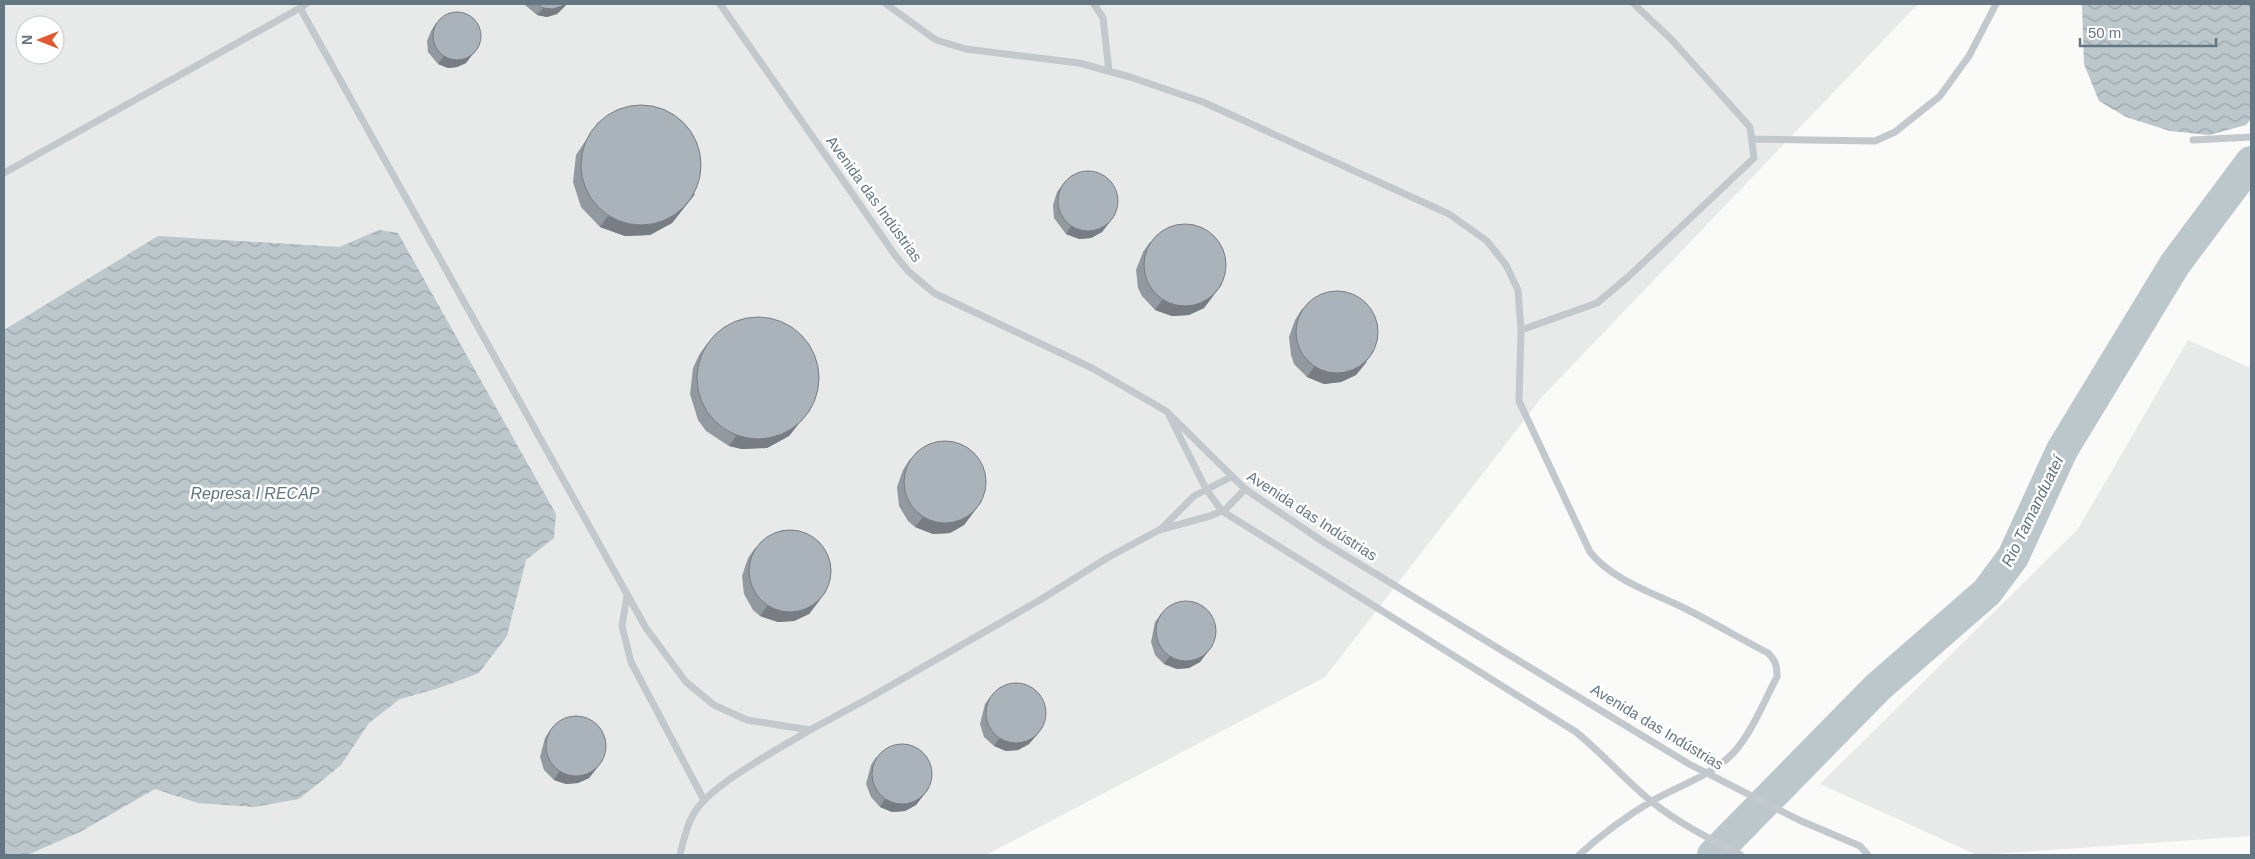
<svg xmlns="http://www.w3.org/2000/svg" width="2255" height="859" viewBox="0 0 2255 859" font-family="Arial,sans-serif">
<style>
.built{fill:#e8e9e9;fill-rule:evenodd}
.water{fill:url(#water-waves)}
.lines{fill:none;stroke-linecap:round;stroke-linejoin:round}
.river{stroke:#bbc7cb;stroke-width:32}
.lane{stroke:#c3c8cc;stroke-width:7}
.wall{fill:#929a9f}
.shaded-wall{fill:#777d82}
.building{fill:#aab3b9;stroke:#777d82}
.labels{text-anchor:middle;stroke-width:5;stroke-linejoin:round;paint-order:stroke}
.street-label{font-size:15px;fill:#657683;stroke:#fff}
.water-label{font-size:16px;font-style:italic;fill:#60757c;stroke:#fff}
</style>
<defs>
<pattern id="water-waves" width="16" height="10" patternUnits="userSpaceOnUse" patternTransform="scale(1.25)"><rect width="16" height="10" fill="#bbc7cb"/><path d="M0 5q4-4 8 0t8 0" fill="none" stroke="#9ca6aa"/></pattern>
</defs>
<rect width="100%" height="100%" fill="#fafaf8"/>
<path class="built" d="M4,4H1918L1542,397L1325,677L986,855H4ZM25,25H55V55H25Z
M2188,340L2251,368V836L1977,855L1820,784L2078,529Z"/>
<path class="water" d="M2082,4H2251V119L2246,125L2209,135L2170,131L2126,117L2099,101L2084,64Z
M379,230L398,233L556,514L554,538L526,560L507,636L479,673L439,688L400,699L369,723L341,765L299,799L254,807L198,803L155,789L80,832L27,855H4V330L158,236L339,247Z"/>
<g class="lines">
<path class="river" d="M1713,855L1878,687L1987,592L2013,557L2062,450L2175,264L2251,162"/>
<path class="lane" d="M306,4L300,8L646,628L686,682L714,705L747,720L810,730L869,698L1040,600L1107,558L1159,530L1210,516L1226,509L1245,489
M720,4L895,255L908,271L934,293L1092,368L1166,411L1245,489L1325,543L1689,764L1799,820L1860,846L1868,855
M886,4L936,40L966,49L1079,63L1130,77L1203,102L1449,214L1487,241L1506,265L1518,290L1521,330L1519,401L1590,552C1613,581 1654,593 1686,609C1714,623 1741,639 1768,653C1776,661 1777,666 1777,677C1764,701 1749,740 1728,758C1706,777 1677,787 1652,801C1625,817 1602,834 1579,855
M1094,4L1103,18L1109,71
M1752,139L1875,141L1895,132L1940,96L1969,56L1996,4
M2193,140L2251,137
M4,173L300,8
M1521,330L1597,303L1628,277L1754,158L1750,127L1671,39L1634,4
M1169,415L1206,489L1222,511L1576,732C1603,754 1625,780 1652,802C1680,824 1710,839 1741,855
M1160,530L1194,496L1231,477
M627,595L622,626L631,662L704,800
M680,855C683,842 686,827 693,815C709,785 779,749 810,730"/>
</g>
<path class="wall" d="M525,4H567L557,14L547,17L537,15L525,5Z
M436,23L472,55L466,63L457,67L448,68L438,64L428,52L427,41L431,31Z
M598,122L695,194L672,223L650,235L625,236L600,227L581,207L573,182L576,155Z
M1063,184L1115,215L1102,232L1091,238L1079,239L1066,234L1054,218L1053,205L1057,192Z
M1150,242L1222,284L1204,308L1189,315L1172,316L1155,310L1142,296L1138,288L1136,270L1143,252Z
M1302,309L1367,362L1356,375L1341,382L1324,384L1307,377L1294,364L1291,355L1289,337L1295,320Z
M706,345L804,417L789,436L767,448L742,449L729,446L706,431L698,420L690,394L693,368L699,355Z
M910,459L982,501L964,525L950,533L933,534L915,527L908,521L899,506L897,487L903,470Z
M755,548L820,600L809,614L794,621L778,622L760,616L753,610L744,594L742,576L748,558Z
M1161,614L1213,645L1200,662L1189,668L1177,669L1164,664L1155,655L1151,642L1155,622Z
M990,697L1037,735L1029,744L1018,750L1006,751L994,746L984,737L980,724L985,704Z
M550,730L597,768L589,778L578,783L566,784L554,780L544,770L540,757L545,738Z
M876,757L929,788L916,805L905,811L892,812L880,807L871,797L866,784L871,765Z"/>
<path class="shaded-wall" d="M565,4H567L557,14L547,17L537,15L543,8Z
M478,47L466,63L457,67L448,68L438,64L444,56Z
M695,194L672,223L650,235L625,236L600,227L607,217Z
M1115,215L1102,232L1091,238L1079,239L1066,234L1071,226Z
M1222,284L1204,308L1189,315L1172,316L1155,310L1162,300Z
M1374,351L1356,375L1341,382L1324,384L1307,377L1314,367Z
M812,407L789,436L767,448L742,449L729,446L736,436Z
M982,501L964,525L950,533L933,534L915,527L923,517Z
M827,590L809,614L794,621L778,622L760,616L767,606Z
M1213,645L1200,662L1189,668L1177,669L1164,664L1170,656Z
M1043,727L1029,744L1018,750L1006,751L994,746L999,739Z
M603,760L589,778L578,783L566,784L554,780L559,772Z
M929,788L916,805L905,811L892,812L880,807L885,799Z"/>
<path class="building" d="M538,4H565L562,6L553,9L543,8Z
M433 36a24 24 0 1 1 48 0a24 24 0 1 1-48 0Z
M581 165a60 60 0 1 1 120 0a60 60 0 1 1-120 0Z
M1058 201a30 30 0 1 1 60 0a30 30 0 1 1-60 0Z
M1144 265a41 41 0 1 1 82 0a41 41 0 1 1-82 0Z
M1296 332a41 41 0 1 1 82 0a41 41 0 1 1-82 0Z
M697 378a61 61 0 1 1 122 0a61 61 0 1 1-122 0Z
M904 482a41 41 0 1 1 82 0a41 41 0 1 1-82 0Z
M749 571a41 41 0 1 1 82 0a41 41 0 1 1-82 0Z
M1156 631a30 30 0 1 1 60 0a30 30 0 1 1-60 0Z
M986 713a30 30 0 1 1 60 0a30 30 0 1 1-60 0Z
M546 746a30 30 0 1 1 60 0a30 30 0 1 1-60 0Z
M872 774a30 30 0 1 1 60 0a30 30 0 1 1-60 0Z"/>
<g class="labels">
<g class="street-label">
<text transform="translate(874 199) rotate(54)" y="5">Avenida das Indústrias</text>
<text transform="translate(1312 516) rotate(33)" y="5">Avenida das Indústrias</text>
<text transform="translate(1657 727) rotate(31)" y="5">Avenida das Indústrias</text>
</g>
<g class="water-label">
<text x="255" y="499">Represa I RECAP</text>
<text transform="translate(2032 511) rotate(-64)" y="6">Rio Tamanduateí</text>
</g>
</g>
<rect width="2255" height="859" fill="none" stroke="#657683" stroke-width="10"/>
<g transform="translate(40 40) rotate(270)"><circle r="24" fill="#ffffff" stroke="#c1c8cd"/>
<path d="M0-4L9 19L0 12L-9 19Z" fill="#e4572e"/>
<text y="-8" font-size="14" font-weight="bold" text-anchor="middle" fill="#657683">N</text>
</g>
<path d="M2080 38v8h136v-8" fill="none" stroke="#657683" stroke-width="2.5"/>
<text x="2088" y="38" font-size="15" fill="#657683" stroke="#ffffff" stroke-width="4" paint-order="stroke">50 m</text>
</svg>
